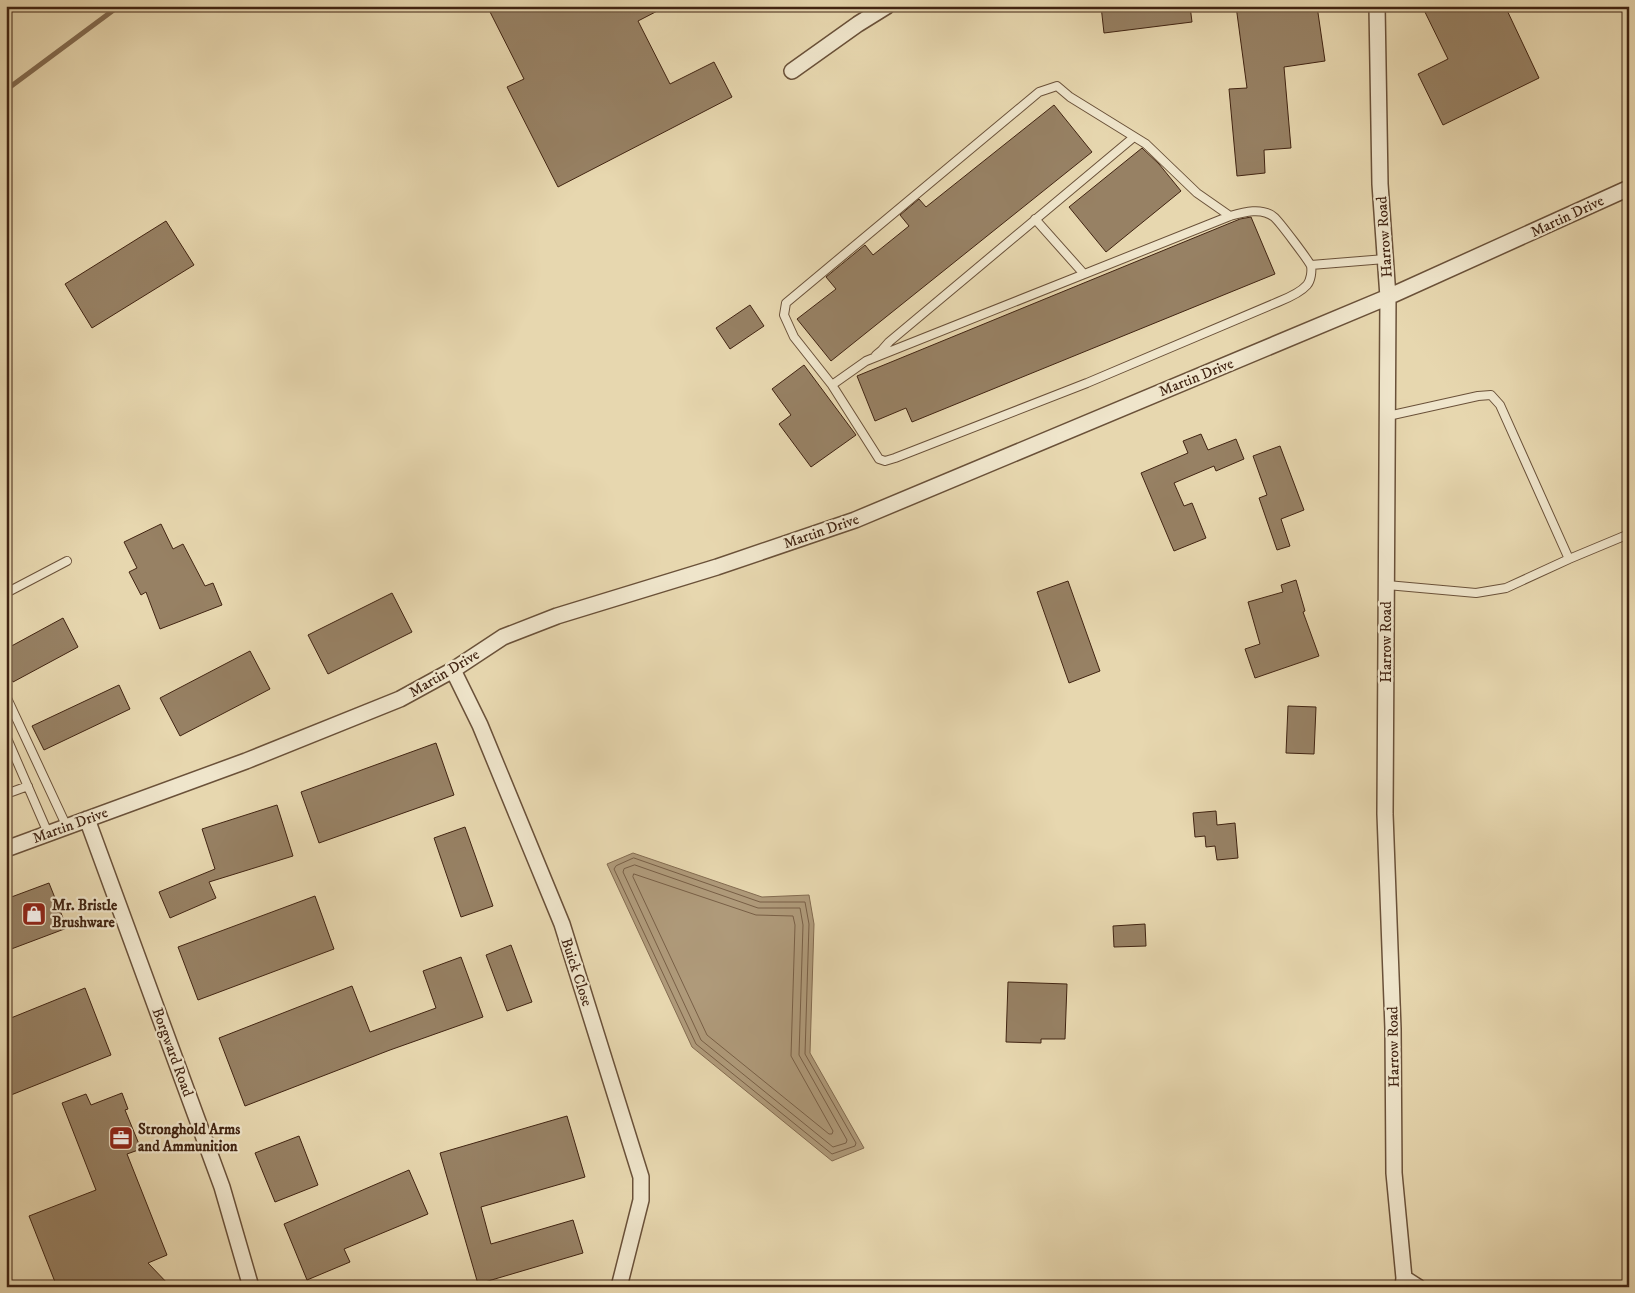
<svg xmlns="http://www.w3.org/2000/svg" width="1635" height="1293" viewBox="0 0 1635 1293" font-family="'IM FELL DW Pica',serif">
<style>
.water{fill:#af9a7a;stroke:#836b50}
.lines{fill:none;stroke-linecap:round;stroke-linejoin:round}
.shore{stroke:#785f46;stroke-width:1}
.stream{stroke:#836b50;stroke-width:5}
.building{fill:#978164;stroke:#412412}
.lane-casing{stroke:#6a5139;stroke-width:10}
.street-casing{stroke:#6a5139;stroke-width:18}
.lane{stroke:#efe5cb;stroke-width:8}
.street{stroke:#efe5cb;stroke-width:15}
.labels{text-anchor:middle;stroke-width:4.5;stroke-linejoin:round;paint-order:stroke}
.street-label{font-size:15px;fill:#412412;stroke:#efe5cb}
.poi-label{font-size:15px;font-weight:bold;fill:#412412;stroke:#efe5cb;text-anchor:start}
</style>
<rect width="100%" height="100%" fill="#e7d7af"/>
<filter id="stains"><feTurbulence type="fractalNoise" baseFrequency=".004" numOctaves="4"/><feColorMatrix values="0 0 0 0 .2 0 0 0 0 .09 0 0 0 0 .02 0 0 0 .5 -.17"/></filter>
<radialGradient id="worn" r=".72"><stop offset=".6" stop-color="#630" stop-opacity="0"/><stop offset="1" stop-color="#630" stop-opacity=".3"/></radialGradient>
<path class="water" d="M633,853L762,897L809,895L814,924L810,1053L864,1148L832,1161L692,1047L607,864Z"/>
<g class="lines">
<path class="shore" d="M634,858L760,902H805L809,924L805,1054L856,1143L855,1146L832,1154L696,1044L614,869L616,866Z
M635,865L758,908H800L803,925L799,1055L847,1140L846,1143L833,1147L701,1040L623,872L624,869Z
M634,874L756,915L793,916L795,925L791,1056L833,1131L832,1134H829L707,1035L633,877Z"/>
<path class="stream" d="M6,90L119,6"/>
</g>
<path class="building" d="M487,6H667L638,21L670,84L714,62L732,97L558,187L507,87L524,79Z
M1101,6H1190L1192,22L1104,33Z
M1236,6H1317L1325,61L1284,67L1291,148L1264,150L1265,173L1237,176L1229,89L1247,88Z
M1422,6H1505L1539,78L1443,125L1418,74L1448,59Z
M1054,105L1092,152L831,361L797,319L836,289L826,277L865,245L873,255L909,226L900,215L919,199L926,207Z
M1142,148L1159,164L1181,191L1106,252L1069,207Z
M1251,217L1275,274L912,422L906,408L875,421L857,376L1240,219Z
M166,221L194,265L92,328L65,284Z
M750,305L764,326L730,349L716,328Z
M804,365L856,435L811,467L779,424L791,415L772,389Z
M1201,434L1208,450L1236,439L1244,459L1216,471L1214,466L1174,483L1184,506L1192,503L1206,538L1174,551L1141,473L1188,453L1183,441Z
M1280,446L1304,510L1281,519L1290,546L1277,550L1259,498L1267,495L1253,456Z
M161,524L173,549L183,544L205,586L213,583L222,605L160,629L146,592L141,595L129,572L137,568L124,542Z
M1296,580L1305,611L1303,612L1319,656L1255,678L1245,649L1260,644L1248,602L1283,592L1281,585Z
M1068,581L1100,671L1069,683L1037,592Z
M392,593L412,632L328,674L308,635Z
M63,618L78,647L13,682L6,670V649Z
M250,651L270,689L180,736L160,698Z
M119,685L130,709L44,750L32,726Z
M1288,706L1316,707L1314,754L1286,753Z
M436,743L454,795L319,843L301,792Z
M277,805L293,856L209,882L216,898L170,918L159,892L215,869L202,829Z
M1216,811L1217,825L1235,823L1238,858L1217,860L1215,846L1206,847L1205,836L1195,837L1193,813Z
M465,827L493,906L461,917L434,838Z
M49,883L67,928L6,951V899Z
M315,896L334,949L198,1000L178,947Z
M1145,924L1146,946L1114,947L1113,926Z
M511,945L532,1002L507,1011L486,955Z
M461,957L483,1017L390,1050L245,1106L219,1038L352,986L370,1032L436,1008L423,971Z
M1008,982L1067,984L1065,1039H1041V1043L1006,1042Z
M85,988L111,1055L6,1097V1020Z
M122,1093L128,1109L125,1110L141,1149L127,1154L167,1255L148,1263L171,1287H57L29,1216L96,1190L62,1103L86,1094L91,1105Z
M567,1116L585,1177L481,1207L491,1244L573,1220L583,1253L478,1284L440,1153Z
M299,1136L318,1185L275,1202L255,1153Z
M409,1170L428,1214L344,1249L350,1262L307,1280L284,1224Z"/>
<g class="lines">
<defs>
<path id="lane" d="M1035,219L1084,274
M1311,265L1385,259
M876,355L882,350L889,342L1134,137
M832,385L866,361L1230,216C1244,212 1262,207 1274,217C1279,221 1309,261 1311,266C1312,271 1311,280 1307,285C1300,293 1288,298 1278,302L1087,383L895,458L885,461L879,459L832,385L794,337L784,315L786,303L1039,92L1057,86L1070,97L1146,144L1197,193L1230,216
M1569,559L1629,534
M1387,585L1476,593L1506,588L1569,559L1500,405L1491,395L1478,396L1388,416
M6,593L67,561
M6,696L67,827
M6,736L48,833
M6,794L28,786"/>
<path id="street" d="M1377,6L1380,184L1388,297L1385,814L1393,1029L1394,1173L1404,1278L1403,1287
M792,71L858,24L887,6
M453,670L480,725L562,924L641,1177V1200L619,1287
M87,819L222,1187L251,1287
M6,849L246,761L400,699L453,670L503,637L557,616L717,567L855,520L1388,297L1629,188
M1404,1278L1418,1287"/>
</defs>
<use href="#lane" class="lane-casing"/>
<use href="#street" class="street-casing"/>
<use href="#lane" class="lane"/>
<use href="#street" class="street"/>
</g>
<defs>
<symbol id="shop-square" viewBox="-11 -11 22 22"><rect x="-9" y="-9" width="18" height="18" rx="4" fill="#8f2418" stroke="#efe5cb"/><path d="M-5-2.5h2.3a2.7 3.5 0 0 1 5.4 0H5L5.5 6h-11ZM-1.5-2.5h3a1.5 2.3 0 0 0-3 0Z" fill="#fff"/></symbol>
<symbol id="office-square" viewBox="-11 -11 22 22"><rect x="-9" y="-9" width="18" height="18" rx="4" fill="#8f2418" stroke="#efe5cb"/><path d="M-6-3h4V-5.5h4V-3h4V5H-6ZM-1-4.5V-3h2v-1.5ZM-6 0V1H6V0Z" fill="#fff"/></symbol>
</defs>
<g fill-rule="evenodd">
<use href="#shop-square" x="20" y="900" width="28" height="28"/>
<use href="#office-square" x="107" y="1124" width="28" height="28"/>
</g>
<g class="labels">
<g class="street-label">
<text transform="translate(1567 216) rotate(-25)" y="5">Martin Drive</text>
<text transform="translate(1384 237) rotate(-94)" y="5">Harrow Road</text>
<text transform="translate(1196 377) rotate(-22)" y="5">Martin Drive</text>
<text transform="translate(821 531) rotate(-19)" y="5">Martin Drive</text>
<text transform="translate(1386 642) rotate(-90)" y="5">Harrow Road</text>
<text transform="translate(444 673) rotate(-31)" y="5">Martin Drive</text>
<text transform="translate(70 825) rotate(-20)" y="5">Martin Drive</text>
<text transform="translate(577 972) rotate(72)" y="5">Buick Close</text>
<text transform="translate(1393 1047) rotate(-91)" y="5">Harrow Road</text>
<text transform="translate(173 1052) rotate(70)" y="5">Borgward Road</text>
</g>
<g class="poi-label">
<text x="52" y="910">Mr. Bristle<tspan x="52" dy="17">Brushware</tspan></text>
<text x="138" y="1134">Stronghold Arms<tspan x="138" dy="17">and Ammunition</tspan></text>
</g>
</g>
<rect width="1635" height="1293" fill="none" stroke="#e7d7af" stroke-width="25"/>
<rect x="8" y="8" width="1620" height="1278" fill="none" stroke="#412412" stroke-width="2.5"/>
<rect x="12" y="12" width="1610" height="1268" fill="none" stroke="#412412"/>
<rect width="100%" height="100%" filter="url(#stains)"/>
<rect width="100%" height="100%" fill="url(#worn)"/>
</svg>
